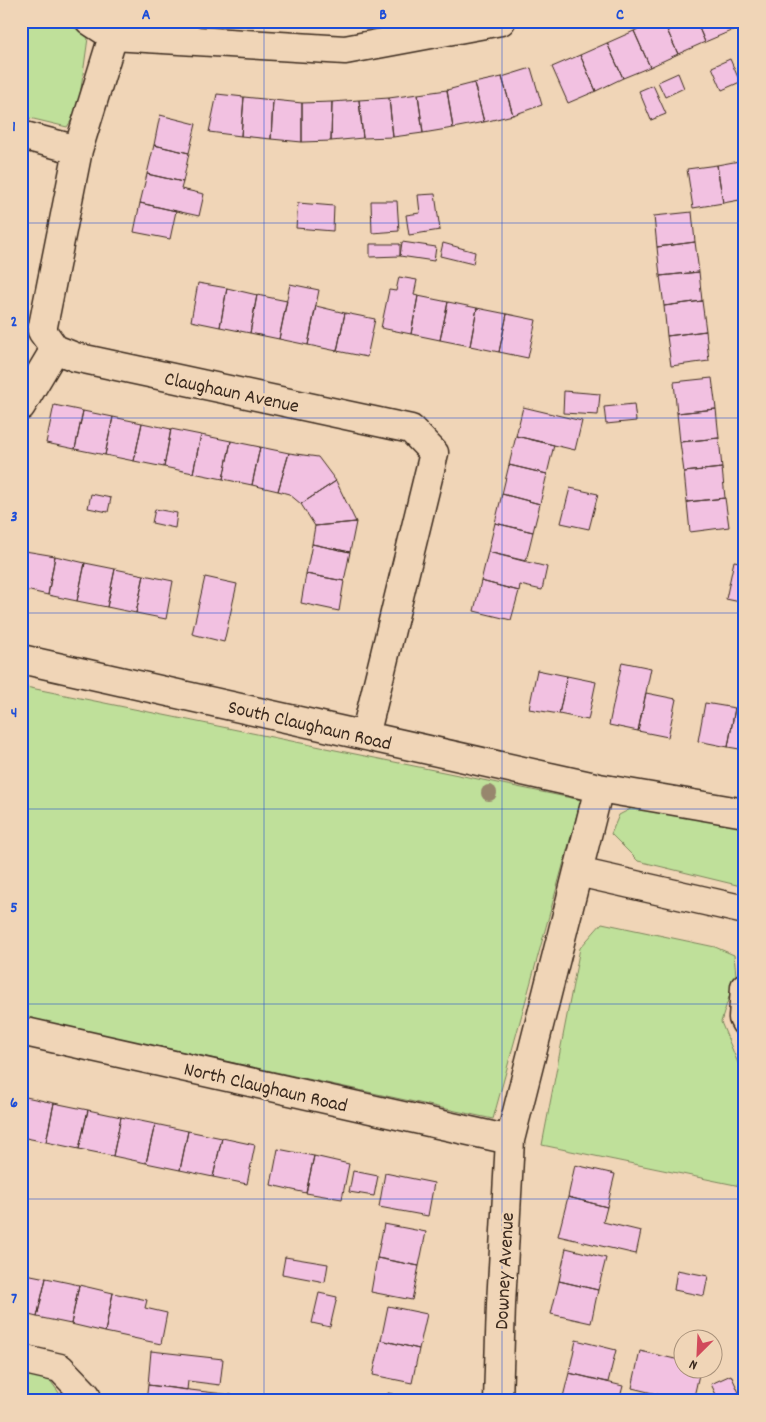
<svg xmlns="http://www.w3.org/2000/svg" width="766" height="1422" viewBox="0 0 766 1422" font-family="Dekko,sans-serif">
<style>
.green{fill:#bfe09a;stroke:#7d855c}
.building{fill:#f2c1e1;stroke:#3b2a1e}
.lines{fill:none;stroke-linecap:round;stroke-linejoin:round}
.minor-casing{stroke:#3b2a1e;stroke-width:31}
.minor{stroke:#f0d5b7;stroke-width:28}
.tree{fill:#97866d}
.grid{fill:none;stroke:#1d4ed8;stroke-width:1;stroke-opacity:0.55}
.labels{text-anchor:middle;stroke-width:5;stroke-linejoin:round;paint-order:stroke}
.street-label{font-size:20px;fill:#3b2a1e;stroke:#f0d5b7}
.neatline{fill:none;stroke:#1d4ed8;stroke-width:2}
.grid-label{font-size:16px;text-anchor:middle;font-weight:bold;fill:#1d4ed8}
</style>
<rect width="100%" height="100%" fill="#f0d5b7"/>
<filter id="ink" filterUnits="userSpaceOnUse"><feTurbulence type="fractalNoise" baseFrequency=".02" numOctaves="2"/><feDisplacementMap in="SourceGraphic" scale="10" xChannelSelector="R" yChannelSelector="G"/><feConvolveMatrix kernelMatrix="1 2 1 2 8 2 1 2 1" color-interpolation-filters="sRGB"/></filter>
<g filter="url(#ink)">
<path class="green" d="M21,21H61L71,25L88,38L78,110L67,127L21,116Z
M21,686L581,800L493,1119L21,1017Z
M642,803L745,823V887L638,861L611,834L619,815Z
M602,923L715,947L734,955L736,975L721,1022L745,1080V1187L542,1145L580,948Z
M21,1368L44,1372L65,1401H21Z"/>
<path class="building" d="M656,21H663L678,54L650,67L634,31Z
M663,21H696L705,42L678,54Z
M696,21H729L733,30L705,42Z
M729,21H745V25L733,30Z
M634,31L650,67L623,78L607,43Z
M607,43L623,78L596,91L580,55Z
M580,55L596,91L568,103L552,67Z
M730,59L740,82L722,90L712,67Z
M531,68L542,105L513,115L502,77Z
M678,73L684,88L665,97L658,82Z
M502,77L513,115L484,122L474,83Z
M474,83L484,122L453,128L447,90Z
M653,85L666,114L651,120L639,91Z
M447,90L453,128L423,133L418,94Z
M217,94L244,97L241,136L209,132Z
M418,94L423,133L393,137L389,98Z
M244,97L273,100L271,139L241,136Z
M389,98L393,137L363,138L359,100Z
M273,100L302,103V142L271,139Z
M359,100L363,138L331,141L332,102Z
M332,102L331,141L302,142V103Z
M160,115L196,124L189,153L154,145Z
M154,145L189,153L183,182L147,174Z
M745,160V199L723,203L717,165Z
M717,165L723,203L693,208L687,169Z
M147,174L183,182L181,189L204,194L199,216L140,203Z
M435,194L440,230L409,235L406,215L420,213L418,195Z
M371,201H397L399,231L372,233Z
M140,203L176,211L170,239L134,232Z
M298,203L334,206L333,231L296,228Z
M692,212L695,242L657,247L654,216Z
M402,242L436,247L434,261L400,256Z
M695,242L699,272L660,276L657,247Z
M443,243L475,252L473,264L440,256Z
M370,244H400V256L370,257Z
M699,272L702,301L664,306L660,276Z
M399,277L417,280L414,295L418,296L411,334L381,328L389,290L396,291Z
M198,283L227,288L220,327L191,321Z
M290,284L319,290L308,345L279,339Z
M227,288L257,295L250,333L220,327Z
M257,295L287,301L279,339L250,333Z
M418,296L448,302L440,340L411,334Z
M702,301L706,331L667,336L664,306Z
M448,302L477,308L470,346L440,340Z
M316,306L345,313L337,351L308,345Z
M477,308L507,314L499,352L470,346Z
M345,313L375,319L367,357L337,351Z
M507,314L536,320L528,358L499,352Z
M706,331L709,361L671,366L667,336Z
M712,378L716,409L677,413L674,382Z
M564,391L600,394L598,415L563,413Z
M634,404L636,421L606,424L604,407Z
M54,405L83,411L75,449L46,443Z
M523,407L582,421L575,450L516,436Z
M716,409L719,438L680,442L677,413Z
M83,411L113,417L105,455L75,449Z
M113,417L142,423L134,461L105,455Z
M142,423L171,429L164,467L134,461Z
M171,429L201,435L193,473L164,467Z
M201,435L231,441L223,479L193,473Z
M516,436L554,445L547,474L509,465Z
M719,438L722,468L684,472L680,442Z
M231,441L260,447L252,485L223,479Z
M260,447L289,453L278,491L252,485Z
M289,453L318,457L336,481L301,504L289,494L278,491Z
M509,465L547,474L540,504L502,494Z
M722,468L725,498L687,502L684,472Z
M336,481L356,522L315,526L301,504Z
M570,488L598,494L589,529L561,523Z
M91,494L111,498L108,512L88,508Z
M502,494L540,504L533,532L495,523Z
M725,498L729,527L690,532L687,502Z
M155,509L177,513L175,528L152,523Z
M356,522L350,552L312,544L315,526Z
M495,523L533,532L526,561L488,552Z
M312,544L350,552L344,581L306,574Z
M25,551L55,556L48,595L21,589V572Z
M488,552L547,567L542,590L520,585L519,591L481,581Z
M55,556L85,563L77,601L48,595Z
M734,561L745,563V603L726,599Z
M85,563L115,569L107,607L77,601Z
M115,569L144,575L136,613L107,607Z
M306,574L344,581L339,611L301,603Z
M144,575L173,581L166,619L136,613Z
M205,577L237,584L224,642L192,634Z
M481,581L519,591L511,620L474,611Z
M622,662L651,668L638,731L609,725Z
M537,670L567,676L559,714L529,709Z
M567,676L596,682L588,720L559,714Z
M646,693L676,699L668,737L638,731Z
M705,703L735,708L728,747L698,741Z
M735,708L745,710V750L728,747Z
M21,1096L54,1103L46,1142L21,1137Z
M54,1103L88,1110L79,1149L46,1142Z
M88,1110L121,1117L113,1156L79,1149Z
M121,1117L155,1124L146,1163L113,1156Z
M155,1124L188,1131L180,1170L146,1163Z
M188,1131L222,1138L213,1177L180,1170Z
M222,1138L255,1145L247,1184L213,1177Z
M278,1149L314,1156L306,1193L271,1185Z
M314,1156L349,1164L342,1199L306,1193Z
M575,1165L615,1174L607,1207L568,1197Z
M353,1171L378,1176L374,1196L349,1192Z
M385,1173L434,1183L428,1216L379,1207Z
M568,1197L607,1207L603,1222L641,1231L636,1254L558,1236Z
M384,1224L426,1232L419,1266L377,1258Z
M566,1248L606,1258L598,1290L559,1281Z
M285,1257L328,1264L325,1282L282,1274Z
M377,1258L419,1266L412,1300L371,1292Z
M677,1270L708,1276L704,1296L674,1290Z
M21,1273L46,1278L37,1317L21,1313Z
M46,1278L79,1285L71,1324L37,1317Z
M559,1281L598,1290L591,1323L551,1314Z
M79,1285L113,1293L105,1332L71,1324Z
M113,1293L147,1300L145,1308L167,1313L161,1344L105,1332Z
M319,1293L337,1297L330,1327L312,1323Z
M388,1306L427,1314L419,1349L381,1340Z
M381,1340L419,1349L412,1383L373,1375Z
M576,1340L616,1350L608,1382L569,1373Z
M151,1351L223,1359L220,1385L188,1381L187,1390L148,1385Z
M640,1351L684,1361V1370H700L693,1401H685L632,1388Z
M569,1373L623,1386L619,1401H562Z
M731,1375L741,1397L733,1401H719L711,1384Z
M148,1385L232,1395L231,1401H146Z
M388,1393L423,1401H386Z"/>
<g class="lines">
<defs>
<path id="minor" d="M90,21L113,36L345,50L501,21
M113,36L78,150L42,331L55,349L75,357L411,429L434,453L365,736
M21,135L78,150
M21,406L55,349
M21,659L599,788L745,813
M578,872L745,910
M745,987L743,1018L745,1022
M21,1031L510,1140
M21,1359L60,1368L86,1395V1401
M498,1401L501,1304L510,1140L599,788"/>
</defs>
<use href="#minor" class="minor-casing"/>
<use href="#minor" class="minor"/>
</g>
<circle class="tree" cx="489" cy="793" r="8"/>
</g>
<path class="grid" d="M264,21V1401M502,21V1401M21,223H745M21,418H745M21,613H745M21,809H745M21,1004H745M21,1199H745"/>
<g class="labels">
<g class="street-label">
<text transform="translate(232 391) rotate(12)" y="7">Claughaun Avenue</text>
<text transform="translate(310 724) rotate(13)" y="7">South Claughaun Road</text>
<text transform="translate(266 1086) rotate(13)" y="7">North Claughaun Road</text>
<text transform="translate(503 1271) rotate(-87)" y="7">Downey Avenue</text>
</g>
</g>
<rect width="766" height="1422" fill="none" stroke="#f0d5b7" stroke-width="55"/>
<g transform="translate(698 1354) rotate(204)"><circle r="24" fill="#f0d5b7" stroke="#a8917a"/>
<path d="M0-4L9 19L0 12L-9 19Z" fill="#d1495b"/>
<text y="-8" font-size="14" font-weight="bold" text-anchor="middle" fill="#3b2a1e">N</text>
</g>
<rect x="28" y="28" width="710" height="1366" class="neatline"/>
<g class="grid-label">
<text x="146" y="19">A</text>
<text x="383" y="19">B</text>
<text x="620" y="19">C</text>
<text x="14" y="131">1</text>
<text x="14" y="326">2</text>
<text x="14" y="521">3</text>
<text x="14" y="717">4</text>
<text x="14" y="912">5</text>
<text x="14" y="1107">6</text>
<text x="14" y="1303">7</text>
</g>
</svg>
